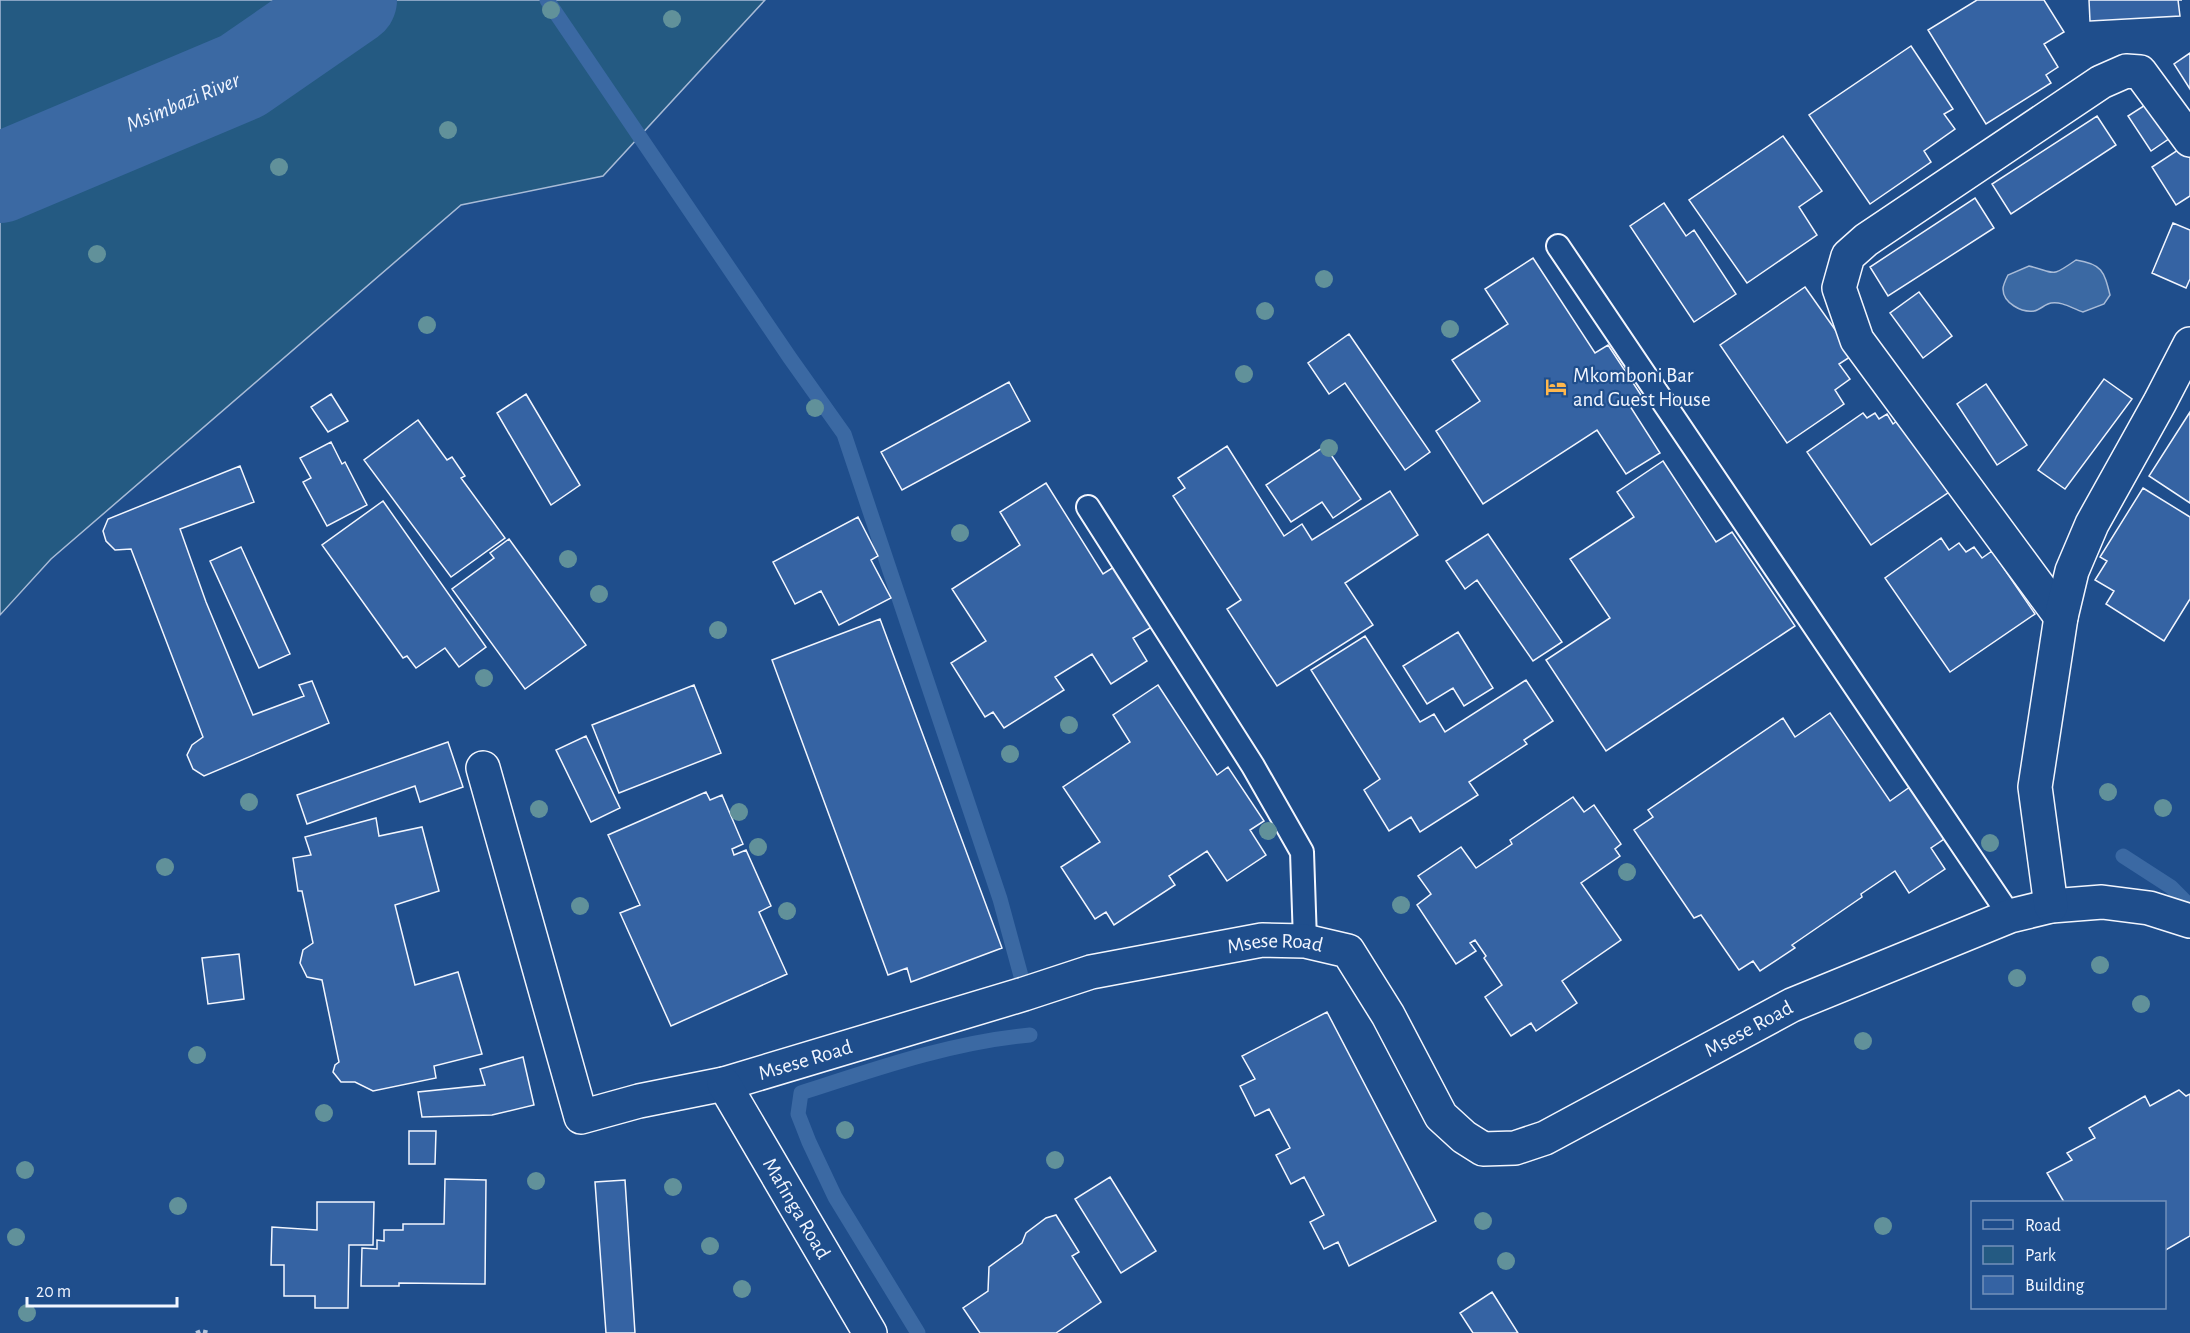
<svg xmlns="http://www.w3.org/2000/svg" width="2190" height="1333" viewBox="0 0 2190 1333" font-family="'Alegreya Sans',sans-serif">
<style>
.green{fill:#245a82;stroke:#a8bbd7;stroke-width:1.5}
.water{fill:#3b69a3;stroke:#a8bbd7;stroke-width:1.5}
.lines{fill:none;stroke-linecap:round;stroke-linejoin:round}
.stream{stroke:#3b69a3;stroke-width:15}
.river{stroke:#3b69a3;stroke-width:90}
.building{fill:#3563a3;stroke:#f2f6ff;stroke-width:1.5}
.lane-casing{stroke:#f2f6ff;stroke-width:26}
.street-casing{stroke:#f2f6ff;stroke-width:36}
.path{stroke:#b3c4dc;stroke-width:4;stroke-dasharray:4.5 3;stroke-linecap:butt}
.lane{stroke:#1f4e8c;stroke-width:22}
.street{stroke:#1f4e8c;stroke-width:33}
.tree{fill:#61919a}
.labels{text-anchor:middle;stroke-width:4.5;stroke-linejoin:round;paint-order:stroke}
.poi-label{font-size:21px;fill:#f2f6ff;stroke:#1f4e8c;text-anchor:start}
.street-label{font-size:21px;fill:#f2f6ff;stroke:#1f4e8c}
.water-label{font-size:22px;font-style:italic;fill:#f2f6ff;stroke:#1f4e8c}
</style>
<rect width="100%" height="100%" fill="#1f4e8c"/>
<path class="green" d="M0,0H765L603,176L461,205L51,559L0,615Z"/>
<path class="water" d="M2076,260C2102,264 2104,271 2110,295L2104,304L2083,312C2073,309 2062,301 2051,303C2045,304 2040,310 2034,311C2022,313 2003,303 2003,289C2003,285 2006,279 2008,275L2029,266C2057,273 2050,278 2076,260Z"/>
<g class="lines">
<path class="stream" d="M547,0L790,358L844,434L1000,899L1021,976
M2123,856L2171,887L2190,906
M918,1333L835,1197L809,1142L798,1114L801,1093C875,1069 952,1042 1030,1035"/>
<path class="river" id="s1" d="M0,178L242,76L352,0"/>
</g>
<path class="building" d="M1977,0H2044L2064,32L2044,44L2058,67L2046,75L2051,83L1986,124L1928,30Z
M2089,0H2182H2178L2180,16L2090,21Z
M1911,46L1953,109L1944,114L1955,129L1924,151L1931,162L1870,204L1809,115Z
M2190,53V89L2174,64Z
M2153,100L2176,134L2151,151L2128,116Z
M2097,116L2116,145L2011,214L1992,184Z
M1783,136L1822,191L1799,207L1817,235L1747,283L1689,200Z
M2184,146L2190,156V196L2176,205L2152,167Z
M1975,198L1994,228L1888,296L1870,267Z
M1664,203L1686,236L1694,230L1736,294L1694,322L1630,226Z
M2173,223L2190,230V279L2186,288L2152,273Z
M1533,258L1595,353L1608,345L1641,395L1628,403L1660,453L1626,474L1597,430L1483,504L1436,431L1480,401L1452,360L1508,324L1485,289Z
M1805,287L1853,355L1839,364L1850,379L1835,390L1844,404L1787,443L1720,345Z
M1919,292L1952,336L1923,358L1890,313Z
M1349,334L1430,452L1405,470L1345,383L1329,394L1308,363Z
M2104,379L2132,399L2065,489L2038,470Z
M1009,382L1030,421L902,490L881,452Z
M1986,384L2027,445L1997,465L1957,404Z
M331,394L348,421L328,432L311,407Z
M526,394L580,485L551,505L497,413Z
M2190,412V503L2149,476Z
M1863,413L1867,418L1875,413L1879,419L1887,414L1893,424L1902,417L1958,486L1871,545L1807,452Z
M418,420L447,460L452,457L465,476L461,478L505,538L451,577L364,460Z
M331,442L342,464L345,462L367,505L327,526L303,482L311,478L300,458Z
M1227,446L1284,536L1302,524L1312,540L1390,491L1418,535L1345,583L1373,625L1277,686L1227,609L1241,600L1173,496L1185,488L1178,478Z
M1325,446L1361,499L1333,518L1322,502L1291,522L1266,485Z
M1663,461L1716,542L1732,532L1795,626L1606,751L1546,660L1610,618L1570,559L1634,517L1617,492Z
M240,466L254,502L180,529L206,602L253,715L304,696L299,685L312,681L329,723L204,776L193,769L187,755L192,745L203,737L131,549L115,550L106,541L103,531L108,519Z
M1046,483L1103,574L1117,565L1155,625L1133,638L1147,661L1111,684L1092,654L1055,677L1064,690L1004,728L993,712L985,717L951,663L986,641L952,589L1020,545L1000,512Z
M2143,488L2190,517V599L2164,641L2106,604L2114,591L2095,580L2107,561L2100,557Z
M383,501L486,647L459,667L445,648L416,668L407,656L403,658L322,545Z
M858,517L878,556L871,560L891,598L839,625L821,591L795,604L773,562Z
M1488,534L1562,642L1533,661L1477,580L1465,589L1446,561Z
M1941,538L1949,550L1959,543L1966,552L1974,547L1982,558L1992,551L2035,614L1950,672L1885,578Z
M509,539L586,645L525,689L452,589L494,558L490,553Z
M241,547L290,654L259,668L210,561Z
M880,619L1002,948L911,982L907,968L888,975L772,660Z
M1458,632L1493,688L1464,706L1453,688L1427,704L1403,666Z
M1365,636L1420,722L1434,714L1445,732L1526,680L1553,721L1524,740L1527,744L1469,782L1478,795L1420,832L1411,817L1389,831L1364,790L1380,779L1311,670Z
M694,685L721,753L619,793L592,725Z
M1158,685L1217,775L1228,767L1264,821L1250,830L1266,855L1227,881L1207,851L1169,876L1175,885L1114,925L1106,912L1095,919L1061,867L1100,842L1063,787L1130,742L1113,715Z
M1830,713L1890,801L1914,784L1950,835L1931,848L1945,869L1909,893L1895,871L1861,894L1862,897L1792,945L1795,948L1760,971L1753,961L1739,970L1701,915L1694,918L1634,830L1653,817L1648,810L1783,718L1795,737Z
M586,736L620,808L591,822L556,750Z
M448,742L463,787L420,802L415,786L307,824L297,795Z
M706,792L710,800L722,795L743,844L732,849L734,855L746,850L771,906L759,912L787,974L671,1026L620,913L640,905L608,835Z
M1573,797L1584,812L1594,805L1621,844L1615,849L1620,856L1581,883L1621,940L1562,981L1577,1003L1536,1031L1531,1023L1511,1036L1485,997L1502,985L1484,958L1486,956L1475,940L1470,943L1476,951L1456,964L1417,905L1431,894L1418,876L1461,847L1476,868L1512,844L1510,840Z
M376,818L379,836L422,827L439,891L395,905L415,985L458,972L482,1054L434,1066L436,1078L373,1091L355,1082H341L333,1072L335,1065L339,1062L322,980L307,977L300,963L303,950L313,943L302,891H298L293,858L311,855L305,837Z
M239,954L244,999L208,1004L202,958Z
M1327,1012L1436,1221L1349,1266L1338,1242L1324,1249L1310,1222L1324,1215L1304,1177L1291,1184L1276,1155L1290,1148L1269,1109L1255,1116L1240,1086L1255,1079L1242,1056Z
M523,1057L534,1105L492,1115L422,1117L418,1092L485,1085L480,1069Z
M2179,1090L2186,1096L2190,1094V1236L2164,1251V1202H2064L2047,1173L2072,1160L2067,1153L2095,1138L2089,1128L2145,1096L2150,1106Z
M409,1131H436L435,1164H409Z
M1110,1177L1156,1251L1121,1273L1075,1199Z
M445,1179L486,1180L485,1284L399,1283V1286H361L362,1248L377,1249V1240L384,1241V1230H403V1224H444Z
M625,1180L635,1333H606L595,1182Z
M317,1202H374L373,1245H349L348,1308H315V1296H284V1265H271L272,1227L317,1230Z
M1056,1215L1079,1252L1072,1256L1101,1302L1056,1333H980L963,1308L988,1291L989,1267L1022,1243L1026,1233L1046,1218Z
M1492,1292L1518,1333H1473L1460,1313Z"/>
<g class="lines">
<defs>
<path id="lane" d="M1558,246L2010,916
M1088,507L1253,766L1302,852L1305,941"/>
<g id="street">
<path d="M2061,617L1857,340L1839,288L1848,256L1866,240L2101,82L2126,71L2140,72L2190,140"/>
<path id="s2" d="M483,768L581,1117L639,1101L724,1084L1024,994L1091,972L1262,940L1305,941L1348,951L1388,1015L1441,1116L1464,1137L1483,1149L1515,1148L1545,1138L1792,1005L2010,916L2051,906L2102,902L2149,908L2190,921"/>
<path d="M2051,906L2035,787L2061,617L2072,571L2092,524L2160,402L2190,344"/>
<path id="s3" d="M724,1084L870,1333"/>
</g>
</defs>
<use href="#lane" class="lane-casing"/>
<use href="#street" class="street-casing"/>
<path class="path" d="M196,1333L201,1331L210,1333"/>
<use href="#lane" class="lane"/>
<use href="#street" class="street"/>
</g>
<g class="tree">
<circle cx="551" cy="10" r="9"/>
<circle cx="672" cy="19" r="9"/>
<circle cx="448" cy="130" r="9"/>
<circle cx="279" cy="167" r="9"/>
<circle cx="97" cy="254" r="9"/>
<circle cx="1324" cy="279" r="9"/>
<circle cx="1265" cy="311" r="9"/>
<circle cx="427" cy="325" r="9"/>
<circle cx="1450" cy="329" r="9"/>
<circle cx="1244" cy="374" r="9"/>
<circle cx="815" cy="408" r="9"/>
<circle cx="1329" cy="448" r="9"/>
<circle cx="960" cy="533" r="9"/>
<circle cx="568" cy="559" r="9"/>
<circle cx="599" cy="594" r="9"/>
<circle cx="718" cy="630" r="9"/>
<circle cx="484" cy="678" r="9"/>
<circle cx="1069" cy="725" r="9"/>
<circle cx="1010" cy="754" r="9"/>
<circle cx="2108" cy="792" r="9"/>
<circle cx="249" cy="802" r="9"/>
<circle cx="2163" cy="808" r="9"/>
<circle cx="539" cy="809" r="9"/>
<circle cx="739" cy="812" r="9"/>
<circle cx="1268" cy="831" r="9"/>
<circle cx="1990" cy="843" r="9"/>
<circle cx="758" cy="847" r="9"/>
<circle cx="165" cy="867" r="9"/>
<circle cx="1627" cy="872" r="9"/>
<circle cx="1401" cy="905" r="9"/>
<circle cx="580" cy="906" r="9"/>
<circle cx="787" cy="911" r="9"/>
<circle cx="2100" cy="965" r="9"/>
<circle cx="2017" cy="978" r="9"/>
<circle cx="2141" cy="1004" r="9"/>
<circle cx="1863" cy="1041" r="9"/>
<circle cx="197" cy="1055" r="9"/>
<circle cx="324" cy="1113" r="9"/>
<circle cx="845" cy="1130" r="9"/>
<circle cx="1055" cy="1160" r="9"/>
<circle cx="25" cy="1170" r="9"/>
<circle cx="536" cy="1181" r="9"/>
<circle cx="673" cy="1187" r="9"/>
<circle cx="178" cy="1206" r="9"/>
<circle cx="1483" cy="1221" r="9"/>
<circle cx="1883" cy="1226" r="9"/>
<circle cx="16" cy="1237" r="9"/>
<circle cx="710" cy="1246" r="9"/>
<circle cx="1506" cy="1261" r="9"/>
<circle cx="742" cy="1289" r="9"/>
<circle cx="27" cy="1313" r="9"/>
</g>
<defs>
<symbol id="hotel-bare" viewBox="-9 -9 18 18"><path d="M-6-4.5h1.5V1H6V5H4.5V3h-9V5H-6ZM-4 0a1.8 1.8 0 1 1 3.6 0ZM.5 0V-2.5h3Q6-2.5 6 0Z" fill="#ffb74d" stroke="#1f4e8c" stroke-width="2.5" paint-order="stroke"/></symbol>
</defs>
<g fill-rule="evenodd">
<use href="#hotel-bare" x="1541" y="372" width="30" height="30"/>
</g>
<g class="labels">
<g class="poi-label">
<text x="1573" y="382">Mkomboni Bar<tspan x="1573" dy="24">and Guest House</tspan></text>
</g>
<g class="street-label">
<text dy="7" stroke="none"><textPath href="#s2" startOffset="1080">Msese Road</textPath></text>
<text dy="7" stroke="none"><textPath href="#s2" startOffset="1692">Msese Road</textPath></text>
<text dy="7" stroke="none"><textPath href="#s2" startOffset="594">Msese Road</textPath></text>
<text dy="7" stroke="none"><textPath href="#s3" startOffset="144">Mafinga Road</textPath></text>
</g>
<g class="water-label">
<text dy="8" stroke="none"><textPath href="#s1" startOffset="198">Msimbazi River</textPath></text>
</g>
</g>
<rect x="1971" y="1201" width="195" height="108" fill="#1f4e8c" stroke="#7391ba" stroke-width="1.5"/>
<rect x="1983" y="1220" width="30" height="9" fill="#1f4e8c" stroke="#7391ba" stroke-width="1.5"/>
<text x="2025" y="1231" font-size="18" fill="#f2f6ff">Road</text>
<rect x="1983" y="1246" width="30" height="18" fill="#245a82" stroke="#7391ba" stroke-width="1.5"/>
<text x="2025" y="1261" font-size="18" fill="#f2f6ff">Park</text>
<rect x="1983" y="1276" width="30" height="18" fill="#3563a3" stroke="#7391ba" stroke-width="1.5"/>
<text x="2025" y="1291" font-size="18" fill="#f2f6ff">Building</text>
<path d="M27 1297v9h150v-9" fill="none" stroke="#f2f6ff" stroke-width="3"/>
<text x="36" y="1297" font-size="18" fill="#f2f6ff" stroke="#1f4e8c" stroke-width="4.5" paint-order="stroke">20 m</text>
</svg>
